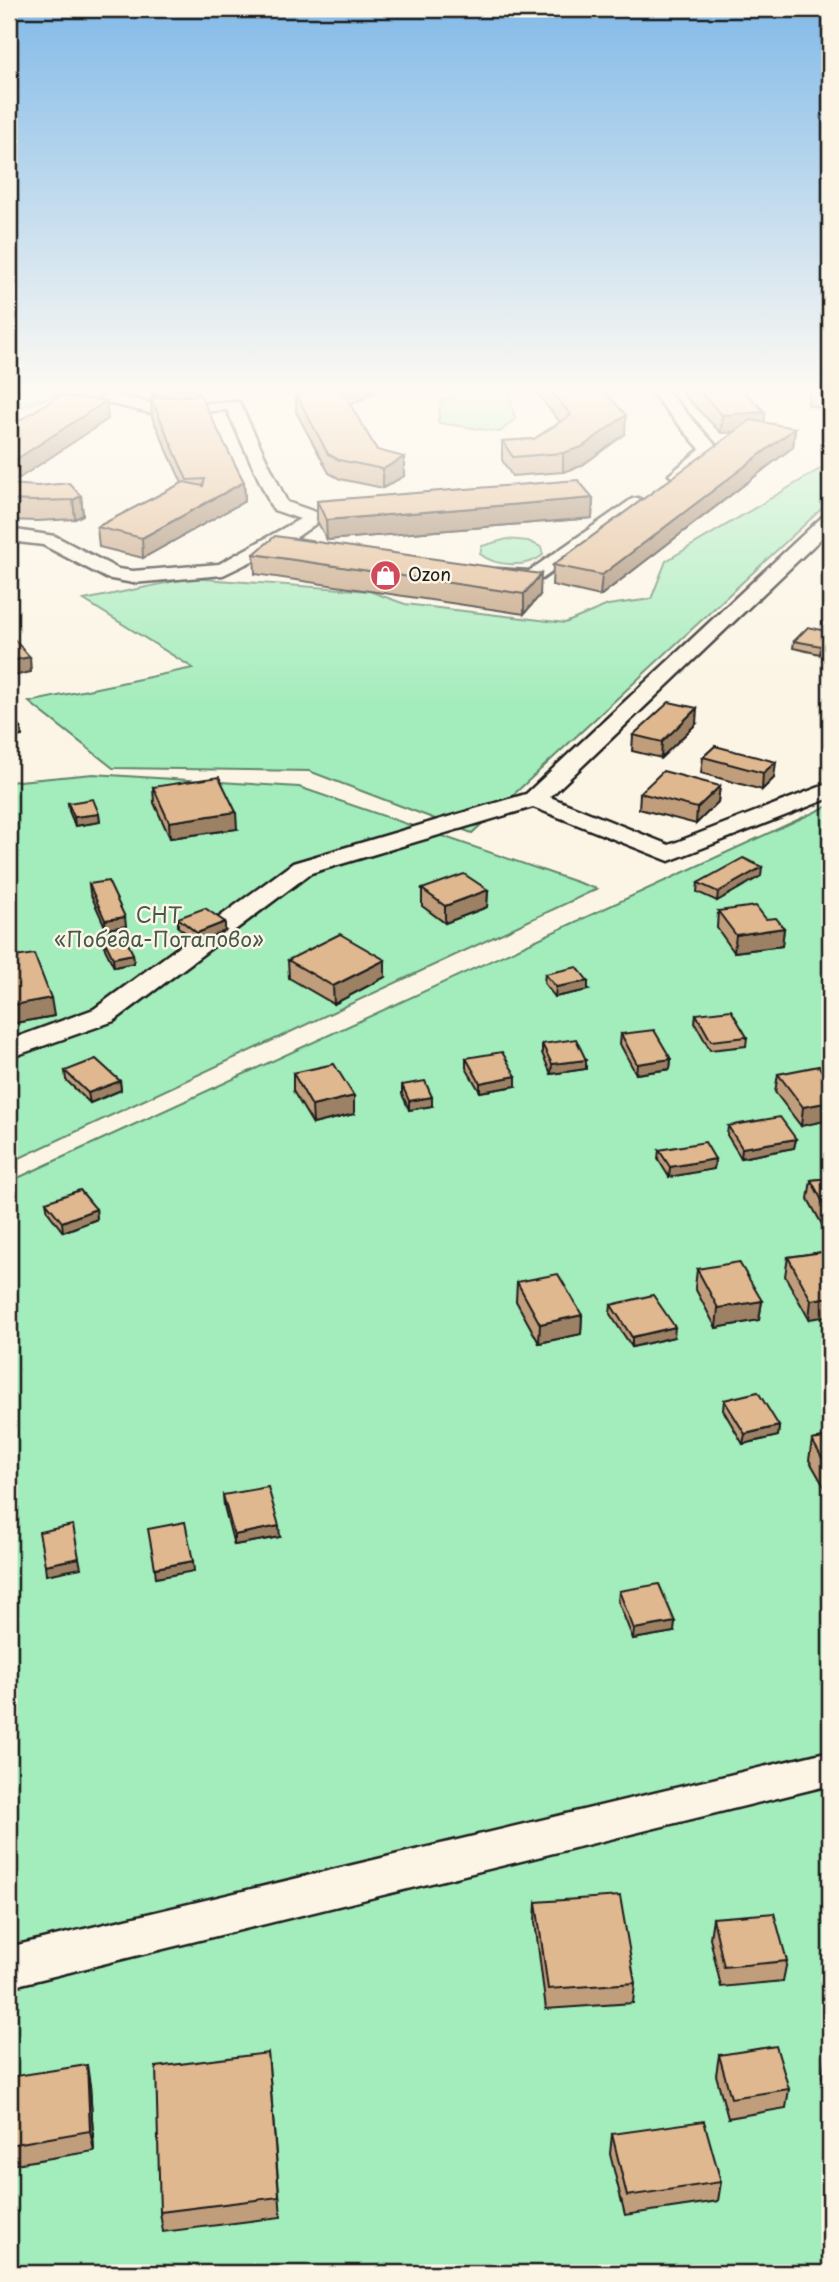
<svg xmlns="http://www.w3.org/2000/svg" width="839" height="2282" viewBox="0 0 839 2282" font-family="'Playpen Sans',sans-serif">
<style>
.green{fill:#a3ecbb;stroke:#60846c;stroke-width:2}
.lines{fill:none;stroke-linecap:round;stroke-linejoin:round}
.street-casing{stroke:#1c1c1c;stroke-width:5}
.street{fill:#fcf5e5;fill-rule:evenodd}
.wall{fill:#c09e7c;stroke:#1c1c1c;stroke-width:2}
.shaded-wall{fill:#9c8165;stroke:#1c1c1c;stroke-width:2}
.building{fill:#dfb890;stroke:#1c1c1c;stroke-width:2}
.labels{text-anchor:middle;stroke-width:5;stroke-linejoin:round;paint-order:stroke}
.far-poi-label{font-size:18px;fill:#1c1c1c;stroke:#fcf5e5;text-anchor:start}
.park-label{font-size:21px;fill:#445a4c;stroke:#fcf5e5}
</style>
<rect width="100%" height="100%" fill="#fcf5e5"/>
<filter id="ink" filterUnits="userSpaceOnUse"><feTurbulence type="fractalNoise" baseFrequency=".0143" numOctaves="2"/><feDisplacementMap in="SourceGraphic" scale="14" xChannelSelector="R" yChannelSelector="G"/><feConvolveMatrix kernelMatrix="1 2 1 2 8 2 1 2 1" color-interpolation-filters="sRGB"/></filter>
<g filter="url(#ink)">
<path class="green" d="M9,390H67L9,412Z
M465,390H508L515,419L500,432L438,423L441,402Z
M830,463V501L472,833L309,771L113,768L29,702L193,668L84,600L190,578L369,591L405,604L565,623L608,605L651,599L666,561Z
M507,539L528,541L541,547L543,555C527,568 496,567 480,554L482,546Z
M93,774L299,787L597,889L9,1163V782Z
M830,805V2273H9V1182Z"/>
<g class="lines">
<defs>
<path id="street" d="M106,390H122L119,396L159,405L239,402L287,502L321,514L324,518L294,539L313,542L315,546L313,550L279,548L223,575L133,583L106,578L43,545L9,541V529L55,536L118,569L133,571L219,564L300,519L274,510L271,506L227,410L159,415L103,402L101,399Z
M649,390H666L718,448C713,461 692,477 678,480L669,475L700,449Z
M638,498L647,503L644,507L542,579L521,584L490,579L487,575L497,569L529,571L632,499Z
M830,514V530L550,797L669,845L830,783V798L669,861L533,807L311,873L114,1021L9,1058V1040L94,1009L293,863L526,794L823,516Z
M830,1751V1785L9,1987V1947Z"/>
</defs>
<use href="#street" class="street-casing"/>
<use href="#street" class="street"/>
</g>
<path class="wall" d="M151,390H198V395L244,482L245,501L143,558L99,547L97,527L182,483L152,417L151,398H154Z
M379,390L350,405L377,450L404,476L383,488L340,479L329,473L296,412V394Z
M534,390H603L625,434L581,466L563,472L512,476L502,460V441L534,439L560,422Z
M679,390H743L764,423L795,428L793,447L600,596L552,585L553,565L735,432L721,433Z
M810,390H830V410L808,405Z
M108,419L10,484L81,496L83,515L75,519L37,521L9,520V427Z
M593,498L592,518L327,540L317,521V501Z
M254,554L540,595L524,614L255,574Z
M830,632L820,654L793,648L794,641Z
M696,724L661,758L632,751L633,735Z
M715,746L774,778L762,790L701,773L703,757Z
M720,786L718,802L696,824L639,809L640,793Z
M153,787L237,829L170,838L154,803Z
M68,803L99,814L100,822L75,826L69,811Z
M761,876L717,901L697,892L698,883Z
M89,884L126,926L106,929L90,893Z
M422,889L488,890L487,907L445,923L422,906Z
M718,911L766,919L784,928L782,946L734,952L717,928Z
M178,918L225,931L198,942L178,927Z
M104,940L133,954L134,963L114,967L105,949Z
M9,958L54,1016L15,1023L9,1006Z
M288,960L385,977L334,1004L289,978Z
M545,974L588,990L555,997L544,983Z
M830,1011V1029L824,1021L825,1012Z
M696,1014L747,1037L746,1046L710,1050L695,1023Z
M621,1034L671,1059L670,1069L636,1074L620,1044Z
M542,1044L586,1060V1069L551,1074L542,1053Z
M466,1058L516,1086L480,1092L466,1068Z
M65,1071L120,1081L121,1090L90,1103L66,1080Z
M293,1073L354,1096V1114L313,1124L293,1091Z
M778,1074L825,1078L801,1126L775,1092Z
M402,1085L432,1106L409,1110L402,1094Z
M728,1126L796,1139L794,1148L741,1158L727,1135Z
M659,1150L715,1159L714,1169L669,1177L658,1159Z
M830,1178V1239L808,1199L811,1180Z
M46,1202L96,1209L97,1219L63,1232L48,1212Z
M830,1251L809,1319L785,1276L788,1257Z
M697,1269L762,1301L759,1320L716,1328L695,1288Z
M517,1282L582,1315L581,1334L539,1343L516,1301Z
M611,1305L674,1337L632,1347L610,1314Z
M724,1400L779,1426L778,1436L743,1444L723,1410Z
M830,1437V1497L809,1460L812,1440Z
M223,1495L280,1537L234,1545L224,1506Z
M619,1591L674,1632L633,1639L618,1601Z
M536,1902L635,1983L633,2003L546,2009L535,1922Z
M713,1918L787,1961L783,1981L721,1987L710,1938Z
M268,2053L281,2217L163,2232L160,2212Z
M719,2055L789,2089L786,2108L728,2118L716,2075Z
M826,2056H830V2108L822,2076Z
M9,2077L90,2085L94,2151L9,2165Z
M612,2134L721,2182L718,2201L625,2215L610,2154Z"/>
<path class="shaded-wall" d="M155,390H198L199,399L156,402Z
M343,390H379L342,409V391Z
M106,401L108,419L9,485V464Z
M765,412L764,430L721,433L722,415Z
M626,415L625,434L581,466L563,472V453Z
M795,428L793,447L600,596L602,575Z
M404,457V476L383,488V469Z
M244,482L245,501L143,558L142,538Z
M81,496L83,515L75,519L73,500Z
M593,498L592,518L327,540L326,520Z
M541,574L540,595L524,614V594Z
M830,637V644L820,654L821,646Z
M30,657L31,672L9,677V661Z
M697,708L696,724L661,758L662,742Z
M21,728L22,736L9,739V731Z
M776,762L774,778L762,790L763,773Z
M720,786L718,802L696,824L697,808Z
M236,812L237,829L170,838L169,822Z
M99,814L100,822L75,826L74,817Z
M762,867L761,876L717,901L718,892Z
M488,890L487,907L445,923V906Z
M125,917L126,926L106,929L105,920Z
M225,922V931L198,942L197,933Z
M784,928L782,946L734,952L736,935Z
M133,954L134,963L114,967L113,958Z
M385,960V977L334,1004L333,986Z
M588,981V990L555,997L556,987Z
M51,998L54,1016L15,1023L13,1005Z
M671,1059L670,1069L636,1074L637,1064Z
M586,1060V1069L551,1074L552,1064Z
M516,1076V1086L480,1092V1083Z
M120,1081L121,1090L90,1103L88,1093Z
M354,1096V1114L313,1124L312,1106Z
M432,1097V1106L409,1110V1101Z
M830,1102V1120L801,1126L803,1107Z
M796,1139L794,1148L741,1158L742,1148Z
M715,1159L714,1169L669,1177L670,1167Z
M96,1209L97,1219L63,1232L62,1222Z
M830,1297V1316L809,1319L811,1300Z
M762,1301L759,1320L716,1328L718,1308Z
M582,1315L581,1334L539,1343L540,1324Z
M675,1327L674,1337L632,1347V1337Z
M779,1426L778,1436L743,1444L745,1434Z
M279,1526L280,1537L234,1545V1535Z
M79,1558L81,1568L46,1575L45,1565Z
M193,1561L194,1571L156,1578L155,1568Z
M675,1622L674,1632L633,1639L634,1629Z
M87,2065L90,2085L94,2151L90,2131Z"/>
<path class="building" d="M299,390H343L342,391L377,450L404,457L383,469L339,460L328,454L296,394Z
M550,390H603L626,415L582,447L563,453L513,457L502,441L534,439L571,415Z
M698,390H743L765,412L722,415Z
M60,395L106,401L9,464V427Z
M200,395L244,482L142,538L97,527L184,482L203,486L205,479L187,480L151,398Z
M751,420L795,428L602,575L553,565Z
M578,480L593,498L326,520L317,501Z
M69,483L81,496L73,500L34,501L9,500V484L38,486Z
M275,536L541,574L524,594L254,554Z
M808,627L830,632V637L821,646L794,641Z
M14,639L30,657L9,661V640Z
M669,702L697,708L662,742L633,735Z
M9,717L21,728L9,731Z
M715,746L776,762L763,773L703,757Z
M663,771L720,786L697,808L640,793Z
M219,777L236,812L169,822L153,787Z
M93,799L99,814L74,817L68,803Z
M743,858L762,867L718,892L698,883Z
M464,874L488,890L445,906L422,889Z
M108,881L125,917L105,920L89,884Z
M756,906L766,919L776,918L784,928L736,935L718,911Z
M205,908L225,922L197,933L178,918Z
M340,934L385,960L333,986L288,960Z
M125,937L133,954L113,958L104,940Z
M34,954L51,998L13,1005L9,994V958Z
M577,967L588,981L556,987L545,974Z
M731,1010L747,1037L711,1041L696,1014Z
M830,1011V1018L825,1012Z
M654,1030L671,1059L637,1064L621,1034Z
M576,1039L586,1060L552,1064L542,1044Z
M502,1052L516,1076L480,1083L466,1058Z
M96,1059L120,1081L88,1093L65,1071Z
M334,1064L354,1096L312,1106L293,1073Z
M819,1066L825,1078H830V1102L803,1107L778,1074Z
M425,1081L432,1097L409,1101L402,1085Z
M780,1117L796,1139L742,1148L728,1126Z
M705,1142L715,1159L670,1167L659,1150Z
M830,1178V1215L811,1180Z
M80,1190L96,1209L62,1222L46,1202Z
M830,1251V1297L811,1300L788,1257Z
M739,1262L762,1301L718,1308L697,1269Z
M558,1274L582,1315L540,1324L517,1282Z
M653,1295L675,1327L632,1337L611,1305Z
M758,1392L779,1426L745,1434L724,1400Z
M830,1437V1472L812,1440Z
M268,1487L279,1526L234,1535L223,1495Z
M185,1522L193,1561L155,1568L148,1529Z
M73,1525L79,1558L45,1565L39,1532Z
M659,1584L675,1622L634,1629L619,1591Z
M620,1896L635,1983L548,1989L536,1902Z
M774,1913L787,1961L724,1967L713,1918Z
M776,2046L789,2089L731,2098L719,2055Z
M268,2053L279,2197L160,2212L156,2067Z
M826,2056H830V2073Z
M87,2065L90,2131L9,2145V2077Z
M704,2121L721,2182L627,2196L612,2134Z
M258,2265L259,2273H168Z"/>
</g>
<linearGradient id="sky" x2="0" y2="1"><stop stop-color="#82bae8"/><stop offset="0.55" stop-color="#fefaf3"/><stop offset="1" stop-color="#fefaf3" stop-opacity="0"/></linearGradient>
<rect width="839" height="710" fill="url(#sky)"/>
<defs>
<symbol id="shop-disc" viewBox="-11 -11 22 22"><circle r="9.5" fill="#d1495b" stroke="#fcf5e5"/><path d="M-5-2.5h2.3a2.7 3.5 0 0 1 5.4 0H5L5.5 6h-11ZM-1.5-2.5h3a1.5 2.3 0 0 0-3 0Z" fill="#fff"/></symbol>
</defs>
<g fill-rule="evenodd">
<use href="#shop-disc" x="368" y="558" width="35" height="35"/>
</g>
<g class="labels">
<g class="far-poi-label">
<text x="408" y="581">Ozon</text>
</g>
<g class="park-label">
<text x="159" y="923">СНТ<tspan x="159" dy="24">«Победа-Потапово»</tspan></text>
</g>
</g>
<rect width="839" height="2282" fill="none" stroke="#fcf5e5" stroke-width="35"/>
<rect x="18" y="18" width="804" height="2247" fill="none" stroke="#1c1c1c" stroke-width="2.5" filter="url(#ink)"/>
</svg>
